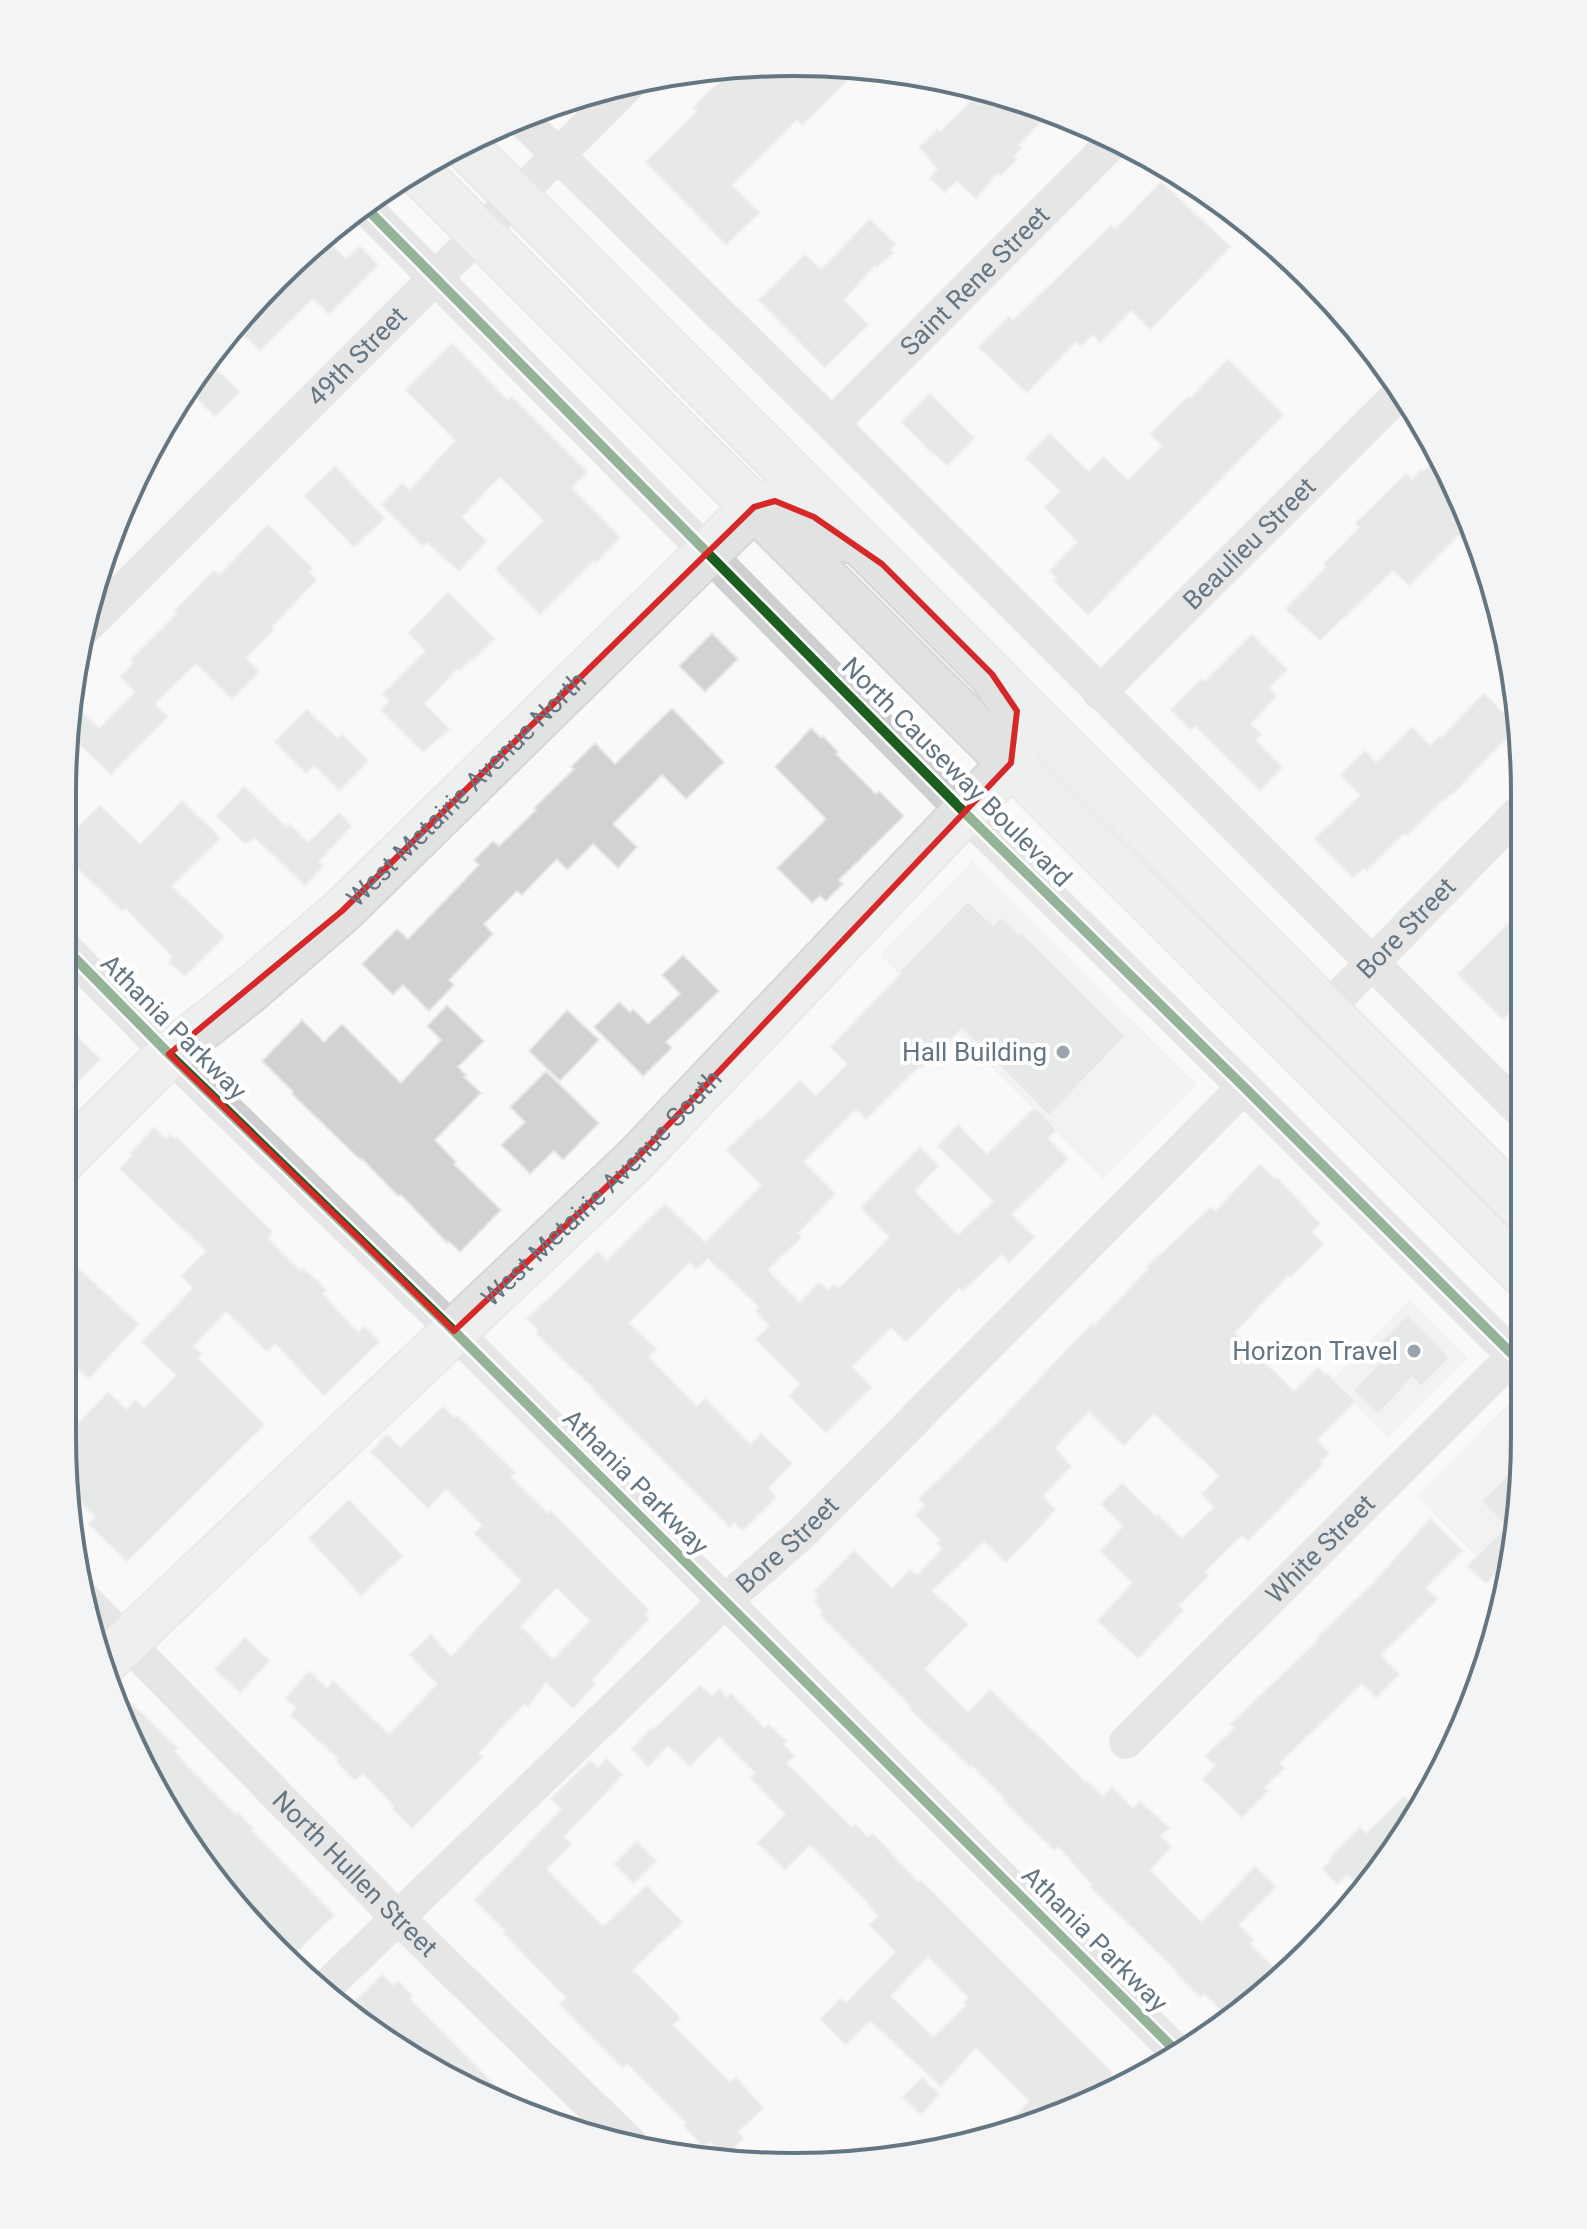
<svg xmlns="http://www.w3.org/2000/svg" width="1587" height="2229" viewBox="0 0 1587 2229" font-family="Roboto,sans-serif">
<style>
.built{fill:#e8e9e9}
.building{fill:#d0d2d3;stroke:#e8e8e8;stroke-width:2;fill-rule:evenodd}
.lines{fill:none;stroke-linecap:round;stroke-linejoin:round}
.major-casing{stroke:#d5d6d7;stroke-width:48}
.highway-casing{stroke:#d5d6d6;stroke-width:48}
.minor{stroke:#cecfd0;stroke-width:34}
.major{stroke:#e1e2e2;stroke-width:44}
.highway{stroke:#e1e2e2;stroke-width:44}
.cycleway-casing{stroke:#fff;stroke-width:15}
.cycleway{stroke:#1b5e20;stroke-width:10}
.marked{fill:none;stroke:#d62828;stroke-width:6;stroke-linejoin:round}
.poi-dot{fill:#99a4ac;stroke:#fff;stroke-width:3}
.labels{text-anchor:middle;stroke-width:8;stroke-linejoin:round;paint-order:stroke}
.street-label{font-size:26px;fill:#657683;stroke:#fff}
.poi-label{font-size:26px;fill:#657683;stroke:#fff;text-anchor:end}
.rim{fill:none;stroke:#657683;stroke-width:4}
</style>
<rect width="100%" height="100%" fill="#f9f9f9"/>
<path class="built" d="M972,861L1197,1085L1103,1179L880,955Z
M1410,1299L1468,1358L1388,1438L1331,1381Z
M1511,1401L1523,1413V1483L1506,1587L1417,1496Z"/>
<path class="building" d="M829,64L847,81L802,126L797,120L732,185L760,213L726,245L645,162L697,111L693,107L734,67Z
M995,92L1051,113L1019,145L1022,148L1014,157L1017,160L1001,176L998,173L976,199L957,181L945,193L929,178L937,169L919,147L937,129L940,131L974,98L981,105Z
M1161,181L1231,247L1150,330L1131,311L1100,343L1093,335L1081,347L1076,342L1027,393L978,347L1009,316L1013,320L1111,225L1115,229Z
M870,219L896,244L891,250L894,253L877,268L875,266L844,300L869,325L825,368L758,300L805,254L821,269Z
M323,235L346,259L360,246L379,265L329,315L313,299L260,351L239,331L311,244Z
M452,343L508,400L512,396L588,472L572,488L621,537L596,563L594,561L540,615L495,569L543,521L500,477L462,517L487,541L459,572L427,543L423,547L381,505L402,483L409,490L455,441L405,390Z
M1228,359L1284,415L1088,615L1053,580L1056,578L1049,571L1077,542L1044,507L1060,491L1025,458L1050,433L1089,471L1103,456L1128,480L1162,446L1150,434L1188,396L1190,398Z
M212,364L240,392L215,417L190,392Z
M930,393L975,438L947,466L933,453L932,454L901,422Z
M1439,455L1450,470L1469,535L1463,541L1458,536L1409,586L1393,571L1320,641L1285,609L1326,567L1323,564L1359,527L1355,523L1406,473L1412,479L1421,469L1423,471Z
M335,466L385,518L354,548L304,496Z
M268,524L313,568L309,572L317,580L272,627L274,630L246,658L260,672L232,700L196,664L155,704L168,717L111,775L68,734L71,701L99,728L135,692L120,677L133,663L130,660L176,614L174,611L214,570L219,575Z
M448,592L495,639L472,662L470,660L460,671L457,669L425,704L450,729L423,753L380,710L389,701L382,694L425,651L408,633Z
M712,633L738,659L705,692L679,666Z
M1252,634L1288,670L1269,688L1277,696L1251,724L1262,734L1256,740L1283,767L1260,791L1195,726L1191,731L1170,710L1201,678L1205,681Z
M1484,693L1518,727L1451,796L1450,795L1444,801L1443,800L1407,836L1404,834L1367,871L1364,868L1353,878L1314,839L1360,795L1340,775L1365,750L1376,762L1412,727L1430,745L1440,735L1441,737Z
M672,708L724,762L686,799L662,775L613,824L637,847L618,868L593,844L567,870L557,859L522,895L517,891L484,924L493,934L449,980L454,985L429,1011L403,985L393,995L362,964L397,929L408,939L479,865L474,860L493,841L499,846L536,810L534,808L574,769L571,767L595,743L615,764Z
M307,709L337,738L342,734L369,761L339,791L314,766L306,774L274,742Z
M811,728L821,738L823,736L838,752L836,754L876,794L879,791L904,816L839,880L843,884L826,901L820,896L812,903L777,868L826,819L775,767Z
M244,786L287,827L289,823L308,842L339,812L352,826L319,862L324,866L305,886L255,838L245,844L216,816Z
M182,800L221,838L172,886L225,937L185,977L168,962L172,957L126,909L122,912L62,853V843L100,805L140,844Z
M968,901L993,925L1001,917L1019,934L1021,932L1126,1036L1049,1116L962,1029L921,1069L919,1067L866,1120L856,1110L804,1162L836,1194L798,1233L802,1237L768,1270L800,1302L819,1282L828,1290L834,1284L839,1288L889,1237L860,1208L920,1146L939,1166L915,1191L958,1235L993,1201L937,1146L958,1124L987,1154L1035,1107L1057,1130L1048,1138L1069,1159L1012,1214L1035,1237L1009,1263L1001,1255L962,1292L959,1288L906,1342L891,1328L852,1367L872,1387L826,1433L789,1396L800,1384L755,1339L769,1326L755,1311L759,1307L708,1259L696,1270L689,1263L629,1323L657,1349L649,1357L697,1406L705,1398L750,1444L761,1433L793,1463L769,1488L777,1497L743,1531L734,1523L730,1528L593,1391L595,1390L548,1346L537,1334V1329L526,1319L598,1251L607,1260L665,1203L705,1242L761,1185L726,1150L759,1117L761,1119L800,1080L816,1095L847,1064L830,1047L901,973L899,971Z
M1520,911L1521,1003L1503,1020L1457,974Z
M683,955L719,991L666,1042L672,1048L643,1076L594,1027L619,1002L630,1012L633,1009L648,1024L680,994L662,975Z
M447,1005L484,1041L458,1067L466,1075L464,1077L481,1093L435,1140L456,1162L454,1164L501,1210L460,1252L448,1241L447,1243L401,1195L398,1196L362,1159L361,1160L350,1150L292,1094L293,1092L262,1061L302,1020L324,1042L342,1024L401,1083L441,1040L427,1026Z
M567,1010L599,1040L560,1081L529,1051Z
M62,1021L101,1059L62,1098Z
M546,1071L599,1123L563,1160L554,1151L530,1174L501,1145L525,1122L510,1107Z
M154,1127L166,1139L170,1134L175,1139L177,1137L273,1232L268,1238L301,1271L304,1268L327,1290L323,1294L358,1332L365,1326L380,1342L324,1396L275,1344L267,1352L226,1312L194,1346L202,1354L198,1358L265,1425L127,1562L88,1524L95,1517L69,1492L62,1439L108,1392L127,1409L135,1399L144,1408L176,1375L141,1342L193,1288L181,1276L206,1251L119,1169L132,1155L130,1153Z
M1260,1164L1276,1179L1277,1177L1321,1224L1312,1232L1324,1244L1290,1278L1288,1276L1235,1333L1294,1391L1318,1367L1326,1375L1327,1373L1356,1401L1317,1440L1330,1453L1321,1462L1323,1465L1248,1541L1242,1536L1205,1572L1209,1576L1179,1606L1184,1610L1138,1659L1097,1621L1132,1583L1100,1551L1123,1526L1100,1504L1122,1483L1156,1516L1158,1514L1182,1538L1214,1507L1201,1494L1219,1476L1154,1414L1124,1446L1089,1412L1055,1448L1072,1466L1043,1496L1056,1510L1006,1563L984,1542L932,1591L969,1624L925,1669L968,1712L990,1689L1085,1781L1086,1780L1103,1796L1112,1787L1133,1808L1140,1801L1170,1828L1161,1836L1172,1847L1150,1870L1201,1922L1255,1866L1277,1887L1239,1925L1254,1940L1250,1944L1284,1977L1276,1985L1228,2018L1204,1994L1200,1998L1175,1973L1176,1971L1090,1887L1092,1885L1058,1847L1055,1851L1023,1821L1002,1800L1004,1798L972,1766L970,1768L909,1708L910,1706L819,1615L822,1611L814,1602L817,1599L815,1597L818,1595L814,1591L854,1550L892,1588L910,1569L917,1575L942,1549L936,1543L939,1540L915,1515L925,1505L918,1499L1000,1420L1092,1323L1094,1325L1148,1269L1146,1267L1211,1207L1215,1211Z
M62,1253L139,1324L89,1379L62,1354Z
M1407,1314L1450,1358L1421,1387L1412,1378L1378,1415L1353,1390L1388,1354L1378,1344Z
M443,1406L454,1417L457,1415L516,1473L511,1477L548,1513L550,1510L649,1610L645,1614L649,1619L592,1680L596,1684L573,1709L546,1683L528,1707L524,1704L479,1753L483,1757L412,1829L392,1809L394,1806L363,1774L355,1781L335,1761L338,1759L290,1715L296,1708L285,1698L309,1671L327,1688L333,1680L389,1734L437,1684L409,1655L431,1634L451,1656L521,1581L474,1534L482,1525L446,1489L428,1509L370,1452L387,1434L401,1447ZM557,1588L590,1621L553,1659L521,1626Z
M1523,1459V1483L1511,1559L1486,1584L1467,1566L1506,1526L1481,1501Z
M349,1499L403,1556L361,1596L308,1538Z
M1430,1518L1463,1551L1426,1588L1438,1599L1381,1655L1400,1674L1376,1698L1362,1684L1280,1763L1285,1768L1265,1787L1269,1791L1242,1818L1202,1779L1215,1766L1205,1756L1234,1728L1230,1724L1318,1640L1316,1638L1373,1583Z
M245,1637L270,1661L240,1693L214,1669Z
M700,1685L712,1696L719,1688L727,1697L731,1693L765,1728L768,1724L787,1741L783,1744L795,1756L787,1763L852,1827L855,1824L868,1837L873,1833L918,1882L921,1880L1032,1991L1113,2073L1111,2075L1123,2088L1117,2092L1004,2126L1029,2101L976,2048L941,2087L870,2021L846,2045L820,2019L840,1998L846,2003L895,1952L869,1925L878,1916L868,1905L869,1904L810,1845L785,1870L757,1843L785,1814L750,1778L755,1773L719,1737L690,1767L668,1746L648,1767L631,1749L651,1728L653,1729ZM928,1957L968,1998L963,2002L966,2005L933,2037L891,1996Z
M118,1690L178,1748L175,1751L185,1763L237,1815L239,1813L254,1829L252,1831L262,1841L335,1915L289,1960L185,1842Z
M607,1758L623,1775L564,1837L572,1844L547,1869L603,1926L647,1885L683,1922L633,1970L681,2018L673,2025L730,2082L736,2077L764,2108L738,2132L744,2138L724,2158L710,2142L703,2147L683,2126L686,2123L627,2064L622,2068L580,2026L559,2004L566,1998L503,1933L505,1931L474,1900L561,1809L550,1799L590,1760L598,1767Z
M1404,1796L1418,1810L1392,1851L1375,1868L1379,1872L1374,1880L1364,1891L1347,1875L1338,1885L1321,1869L1331,1860L1329,1858L1360,1827L1366,1833Z
M637,1841L657,1861L634,1884L614,1864Z
M382,1974L393,1985L398,1980L413,1996L410,1999L506,2096L501,2103L348,2008Z
M922,2077L940,2094L921,2115L902,2097Z"/>
<g class="lines">
<defs>
<g id="major">
<path id="s8" d="M62,1161L169,1054L248,992L342,911L754,507L775,501L814,517L847,540"/>
<path id="s9" d="M104,1663L635,1160L1011,763L1018,737L1017,711L995,680"/>
</g>
<path id="highway" d="M463,144L1522,1207
M415,169L1522,1273"/>
</defs>
<use href="#major" class="major-casing"/>
<use href="#highway" class="highway-casing"/>
<g class="minor">
<path d="M520,118L832,424L1521,1111"/>
<path d="M364,206L965,813L1244,1087L1523,1365"/>
<path id="s1" d="M832,424L1117,138"/>
<path id="s2" d="M84,629L629,84"/>
<path id="s3" d="M1099,693L1399,394"/>
<path d="M62,945L169,1054L454,1331L1177,2052"/>
<path id="s4" d="M1293,1044L1519,812"/>
<path id="s5" d="M84,1599L397,1917L630,2143"/>
<path id="s6" d="M1126,1742L1514,1356"/>
<path id="s7" d="M321,1992L724,1602L803,1532L1244,1087"/>
</g>
<use href="#major" class="major"/>
<use href="#highway" class="highway"/>
<defs>
<path id="cycleway" d="M364,206L965,813L1244,1087L1523,1365
M62,945L169,1054L454,1331L1177,2052"/>
</defs>
<use href="#cycleway" class="cycleway-casing"/>
<use href="#cycleway" class="cycleway"/>
</g>
<path d="M0 0H1587V2229H0ZM775,501L814,517L882,564L992,674L1017,711L1011,763L635,1160L454,1331L169,1054L342,911L754,507Z" fill="#f9f9f9" fill-opacity=".55" fill-rule="evenodd"/>
<path class="marked" d="M775,501L814,517L882,564L992,674L1017,711L1011,763L635,1160L454,1331L169,1054L342,911L754,507Z"/>
<g class="poi-dot">
<circle cx="1063" cy="1052" r="8"/>
<circle cx="1414" cy="1351" r="8"/>
</g>
<g class="labels">
<g class="street-label">
<text dy="9" stroke="none"><textPath href="#s1" startOffset="202">Saint Rene Street</textPath></text>
<text dy="9" stroke="none"><textPath href="#s2" startOffset="386">49th Street</textPath></text>
<text dy="9" stroke="none"><textPath href="#s3" startOffset="212">Beaulieu Street</textPath></text>
<text transform="translate(957 772) rotate(45)" y="9">North Causeway Boulevard</text>
<text dy="9" stroke="none"><textPath href="#s8" startOffset="550">West Metairie Avenue North</textPath></text>
<text dy="9" stroke="none"><textPath href="#s4" startOffset="162">Bore Street</textPath></text>
<text transform="translate(174 1027) rotate(45)" y="9">Athania Parkway</text>
<text dy="9" stroke="none"><textPath href="#s9" startOffset="688">West Metairie Avenue South</textPath></text>
<text transform="translate(636 1482) rotate(45)" y="9">Athania Parkway</text>
<text dy="9" stroke="none"><textPath href="#s7" startOffset="646">Bore Street</textPath></text>
<text dy="9" stroke="none"><textPath href="#s6" startOffset="274">White Street</textPath></text>
<text dy="9" stroke="none"><textPath href="#s5" startOffset="386">North Hullen Street</textPath></text>
<text transform="translate(1095 1939) rotate(45)" y="9">Athania Parkway</text>
</g>
<g class="poi-label">
<text x="1047" y="1061">Hall Building</text>
<text x="1398" y="1360">Horizon Travel</text>
</g>
</g>
<path d="M0 0H1587V2229H0ZM793 76H794A717 717 0 0 1 1511 793V1436A717 717 0 0 1 794 2153H793A717 717 0 0 1 76 1436V793A717 717 0 0 1 793 76Z" fill="#f3f4f5" fill-rule="evenodd"/>
<path class="rim" d="M793 76H794A717 717 0 0 1 1511 793V1436A717 717 0 0 1 794 2153H793A717 717 0 0 1 76 1436V793A717 717 0 0 1 793 76Z"/>
</svg>
